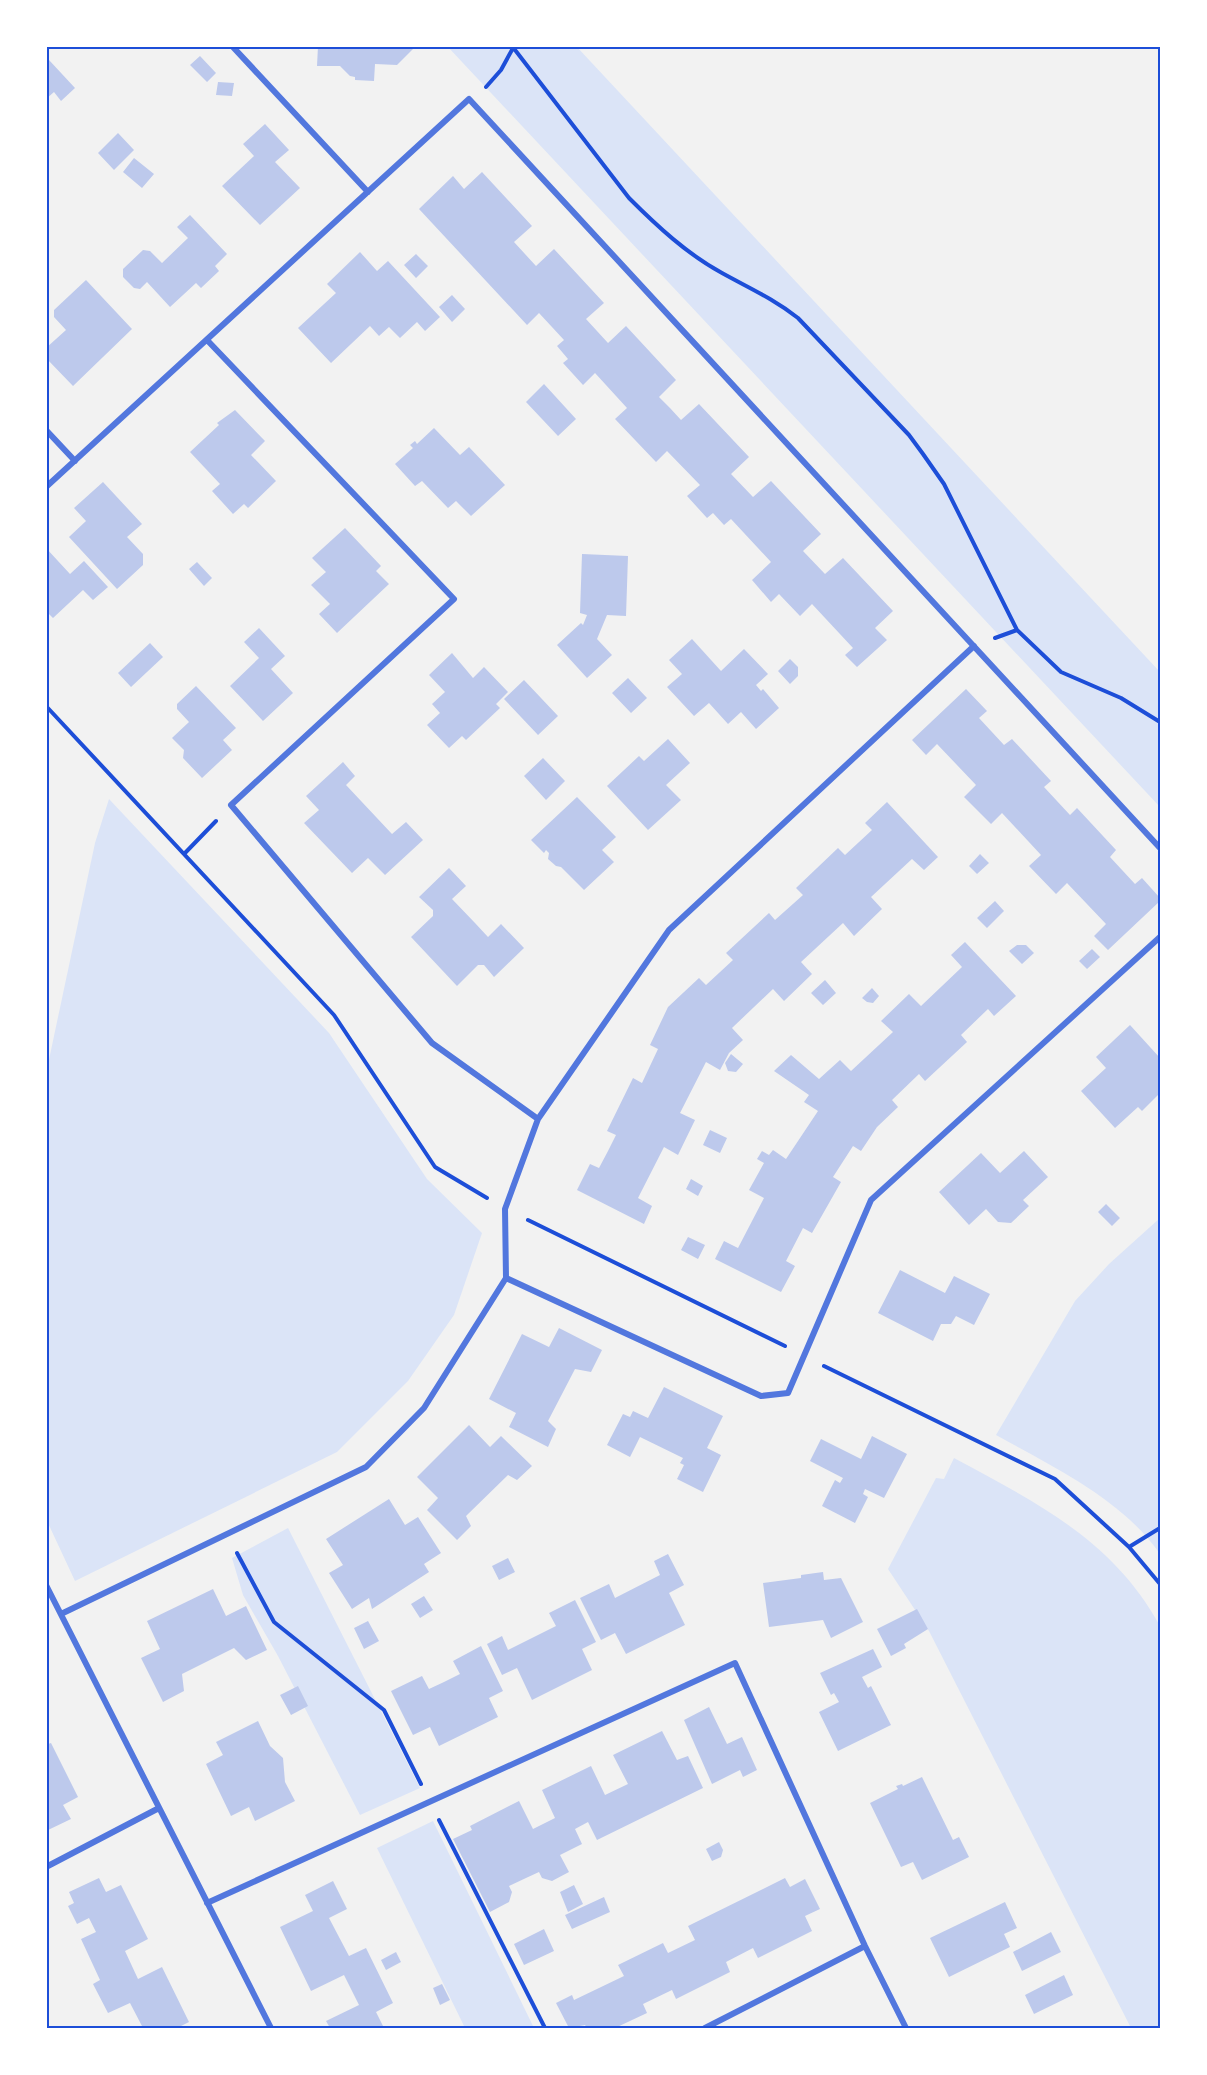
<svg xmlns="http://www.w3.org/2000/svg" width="1207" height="2075" viewBox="0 0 1207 2075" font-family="'Open Sans',sans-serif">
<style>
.green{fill:#dbe4f7}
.building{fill:#bdc9ec}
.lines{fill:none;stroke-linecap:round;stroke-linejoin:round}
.path{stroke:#1d4ed8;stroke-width:4}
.minor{stroke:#5277de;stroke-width:6}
.neatline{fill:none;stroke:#1d4ed8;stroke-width:2}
</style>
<rect width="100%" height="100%" fill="#f2f2f2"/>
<path class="green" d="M448,47H577L1160,672V807Z
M109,799L329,1033L427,1179L482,1233L454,1315L408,1381L337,1452L75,1581L47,1521V1069L95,843Z
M1160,1218V1554C1122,1499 1053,1467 996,1435L1075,1301L1109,1264Z
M954,1458C1037,1503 1113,1540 1160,1626V2028H1131L929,1631L888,1569L936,1478L944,1479Z
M288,1528L420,1788L360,1815L278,1656L243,1595L232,1558Z
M433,1821L534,2028H465L377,1848Z"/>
<path class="building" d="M318,46H416L397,65L375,64L374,81L355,80V77L350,76L340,66H317Z
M200,56L216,73L207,82L190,65Z
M49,60L75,88L61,101L54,92L46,99V62Z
M218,82L234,83L232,96L216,95Z
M265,124L289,150L275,162L300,188L260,225L222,186L254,156L243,144Z
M118,133L134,150L114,170L98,153Z
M134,158L154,174L142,188L123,172Z
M482,172L532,226L514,242L536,266L554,249L604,303L586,319L608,343L626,326L676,380L659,397L670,408L681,420L699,404L749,457L731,474L753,497L771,481L821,534L803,551L825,574L843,558L893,611L875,628L887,640L857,667L845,655L853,648L812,604L800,616L779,594L771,602L752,580L771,562L731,519L724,525L713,513L707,518L687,496L700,485L667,451L656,462L615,419L627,408L595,373L583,385L563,363L568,359L557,346L564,340L539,313L527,325L419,209L453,176L464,189Z
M190,215L227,254L215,266L219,271L201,288L196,283L170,307L147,282L140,289L134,288L123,277V269L143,250L150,251L162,263L188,238L177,227Z
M360,252L377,271L388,261L440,317L425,331L417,322L400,338L389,327L379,336L370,326L331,363L298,328L336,293L327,284Z
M416,254L428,266L416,278L404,265Z
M86,280L132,329L73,386L46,358V348L66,330L54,317V310Z
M452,295L465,309L452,322L439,307Z
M544,384L576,419L558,436L526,402Z
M235,410L265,441L251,455L276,481L248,508L244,504L233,514L212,491L220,484L190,452L219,425L217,423Z
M434,428L460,455L469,447L505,485L471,516L456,501L448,508L422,481L415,486L395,464L413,448L410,445L415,441L417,444Z
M103,482L142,524L127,537L143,554V565L117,589L69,537L86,521L74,508Z
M345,528L381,566L376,571L389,584L337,633L319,614L330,604L311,585L326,572L312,558Z
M46,548L70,574L84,561L108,587L93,600L83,590L53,618L46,611Z
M582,554L628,556L626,616L607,615L597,639L612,655L587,678L557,645L581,623L583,625L587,615L580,613Z
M197,562L212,578L204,586L189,569Z
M259,628L285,656L271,669L293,693L263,721L230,686L259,658L244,642Z
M692,639L721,671L744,649L768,674L756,685L761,691L763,689L779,708L756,729L741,712L728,724L709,703L694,716L667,687L682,674L669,660Z
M150,643L163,657L131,687L118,673Z
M452,653L473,678L484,667L508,692L496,704L500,708L466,740L462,736L449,748L427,725L440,713L432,704L445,692L429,675Z
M790,659L798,667V676L790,684L778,671Z
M628,678L647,698L631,713L612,693Z
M524,680L558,716L538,735L504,699Z
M196,686L236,728L223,740L232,750L202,778L183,758L184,750L172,738L189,722L177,709V704Z
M966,689L987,711L979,718L1004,745L1012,739L1051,781L1044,787L1070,815L1077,808L1116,850L1110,857L1135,884L1142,878L1160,898V901L1108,950L1094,936L1106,924L1067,883L1056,894L1029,866L1041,855L1002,813L991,824L964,797L976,785L937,744L926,755L912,740Z
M668,739L690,763L666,785L681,800L648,830L607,786L639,756L644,761Z
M543,758L565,781L546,800L524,776Z
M343,762L355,776L346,785L392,834L406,822L423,840L385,875L368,858L352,873L304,823L319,810L306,796Z
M577,797L616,837L602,850L614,862L584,890L561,867L556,866L548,859L549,853L546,850L544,853L531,840Z
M887,802L938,857L924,870L912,859L871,897L882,909L854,936L843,923L801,962L812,974L784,1001L773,989L732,1028L743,1040L729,1053L720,1070L706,1062L680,1113L695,1120L678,1155L664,1147L638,1198L652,1206L644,1224L577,1190L590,1164L599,1168L608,1151L616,1135L607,1131L633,1078L642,1083L658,1049L650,1045L668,1007L699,978L706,985L733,960L726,953L769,913L775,920L803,895L796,888L838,848L845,855L872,830L865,823Z
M980,854L989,863L977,874L969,866Z
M449,868L466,886L452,899L475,923L488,937L501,924L524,948L494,977L484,965H478L457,986L411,937L433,916V910L419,897Z
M995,901L1004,911L987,928L977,918Z
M965,942L1016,996L994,1016L988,1009L961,1035L967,1042L925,1081L919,1074L892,1100L898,1107L877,1127L861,1151L853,1146L833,1177L841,1182L812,1233L803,1228L786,1261L795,1266L781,1292L715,1259L724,1241L738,1248L764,1198L749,1190L764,1163L757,1159L762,1151L769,1155L773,1150L786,1159L818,1111L804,1102L809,1095L774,1071L791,1055L819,1079L840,1060L851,1071L893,1032L881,1021L909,994L921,1006L962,967L951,955Z
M1017,945H1026L1034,953L1022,964L1009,951Z
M1092,949L1100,957L1087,969L1079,961Z
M825,980L836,993L823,1005L811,993Z
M872,988L879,996L873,1003L867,1002L862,998Z
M1130,1025L1160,1058V1093L1142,1111L1138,1107L1115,1128L1081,1091L1106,1068L1096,1057Z
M731,1054L743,1064L736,1072L728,1071L725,1063Z
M710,1130L727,1138L720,1153L703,1145Z
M1024,1151L1048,1177L1023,1200L1029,1206L1011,1223L998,1222L986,1209L969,1225L939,1192L981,1153L1000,1173Z
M691,1179L703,1186L698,1196L686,1189Z
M1106,1204L1120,1218L1112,1226L1098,1212Z
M688,1237L705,1245L698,1259L681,1250Z
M900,1270L945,1293L954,1276L990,1294L974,1325L956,1316L951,1324H941L933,1341L878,1313Z
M559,1328L602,1350L591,1372L575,1369L548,1421L556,1429L548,1447L509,1427L516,1413L489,1399L522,1334L549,1347Z
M664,1387L723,1416L707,1448L721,1455L703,1492L677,1479L684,1465L680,1463L683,1458L640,1437L630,1457L607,1445L623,1414L630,1417L633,1411L648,1418Z
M469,1425L490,1447L501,1436L532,1466L517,1480L508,1475L466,1516L471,1526L457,1540L427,1510L438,1498L417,1477Z
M872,1436L907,1454L884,1498L865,1489L863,1494L868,1497L855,1523L822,1506L835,1480L840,1483L843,1478L810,1461L821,1439L861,1459Z
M389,1499L405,1525L418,1517L441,1553L424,1564L429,1572L372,1609L369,1598L352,1609L329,1573L343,1565L326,1539Z
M668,1554L684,1585L669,1593L685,1625L626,1654L615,1633L601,1640L580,1598L609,1584L615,1598L660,1575L654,1561Z
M508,1558L515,1572L499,1580L492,1566Z
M823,1572L824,1580L841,1578L863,1622L831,1638L823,1620L769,1627L763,1583L801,1578V1575Z
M213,1589L226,1616L246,1606L267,1650L246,1660L234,1648L182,1674L184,1691L163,1702L141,1658L160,1649L147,1621Z
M424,1596L433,1610L420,1618L411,1604Z
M575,1600L596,1642L582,1649L592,1670L532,1700L517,1668L502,1675L487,1644L502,1636L508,1650L556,1626L549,1613Z
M917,1609L928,1629L904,1644L906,1648L891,1656L877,1629Z
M368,1621L379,1641L364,1649L354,1628Z
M481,1646L503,1691L489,1698L498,1717L439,1746L430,1727L413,1735L391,1691L422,1676L429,1689L444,1682L460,1674L453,1661Z
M873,1649L882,1667L862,1677L868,1688L871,1686L891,1725L838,1751L819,1712L839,1702L834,1693L831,1695L820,1673Z
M298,1686L308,1706L291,1715L280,1695Z
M709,1707L727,1744L742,1737L757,1770L743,1777L740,1770L712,1784L684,1720Z
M258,1721L270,1746L283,1758L285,1782L295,1801L255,1821L249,1807L231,1816L206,1764L223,1755L216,1742Z
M662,1731L677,1760L688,1756L703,1788L597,1840L588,1822L575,1829L582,1844L560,1855L569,1872L552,1881L542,1878L539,1872L526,1878L509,1886L512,1892L509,1902L490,1912L453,1839L472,1830L470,1826L519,1801L533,1829L555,1818L542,1790L591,1766L605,1795L628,1784L613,1755Z
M46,1741L48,1744L51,1743L78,1797L63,1805L71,1819L46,1831Z
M922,1777L953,1840L959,1837L969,1857L922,1880L913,1862L901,1867L870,1803L898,1789L896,1786L902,1784L903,1786Z
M719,1842L723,1850L721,1857L712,1861L706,1849Z
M99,1878L106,1892L121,1885L148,1939L125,1951L138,1979L162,1967L189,2022L181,2026L182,2028H143L130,2003L108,2013L93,1984L100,1980L81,1939L96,1932L89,1918L77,1924L68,1906L74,1903L69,1892Z
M785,1878L790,1887L805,1879L820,1909L805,1916L812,1931L758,1958L753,1948L726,1962L730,1972L676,1999L672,1990L643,2004L647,2013L615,2028H587L585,2025L569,2028L556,2003L572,1995L574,2000L624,1976L618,1965L663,1943L668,1953L695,1940L688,1926Z
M333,1881L347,1909L329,1918L349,1956L366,1948L393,2003L376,2012L384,2028H330L326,2021L359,2005L344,1975L311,1991L280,1927L313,1911L305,1895Z
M574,1885L583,1904L568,1912L560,1892Z
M604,1897L610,1912L572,1929L565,1915Z
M1005,1902L1017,1928L1004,1934L1010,1947L949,1977L930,1938Z
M544,1929L554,1951L524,1965L514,1944Z
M1051,1932L1061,1952L1022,1971L1013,1952Z
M396,1952L401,1962L386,1970L381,1960Z
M1064,1975L1073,1995L1034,2014L1025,1995Z
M442,1984L450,2000L440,2005L433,1988Z"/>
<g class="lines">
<path class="path" d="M512,46L629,198C657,226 687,254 722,273C749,288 774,299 798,318L909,435L923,454L944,484L1017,630L1061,672L1121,698L1160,722
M486,87L501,70L513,48
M995,638L1017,630
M46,706L334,1015L435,1167L487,1198
M185,853L216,821
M528,1220L785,1346
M824,1366L1055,1479L1129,1547L1160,1584
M1129,1547L1160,1528
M237,1553L274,1622L384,1710L421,1784
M439,1820L545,2028"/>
<path class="minor" d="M232,46L368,192
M207,340L454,599L231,805L432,1043L538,1119
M46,430L75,461
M46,487L469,99L1160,848
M506,1278L761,1396L788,1393L871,1200L1160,937
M46,1585L271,2028
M61,1614L366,1467L424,1408L506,1278L505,1209L538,1119L669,930L974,646
M46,1867L159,1808
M207,1903L735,1663L865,1946L906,2028
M705,2028L865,1946"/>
</g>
<rect width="1207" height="2075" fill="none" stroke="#ffffff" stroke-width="96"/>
<rect x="48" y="48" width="1111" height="1979" class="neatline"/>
</svg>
